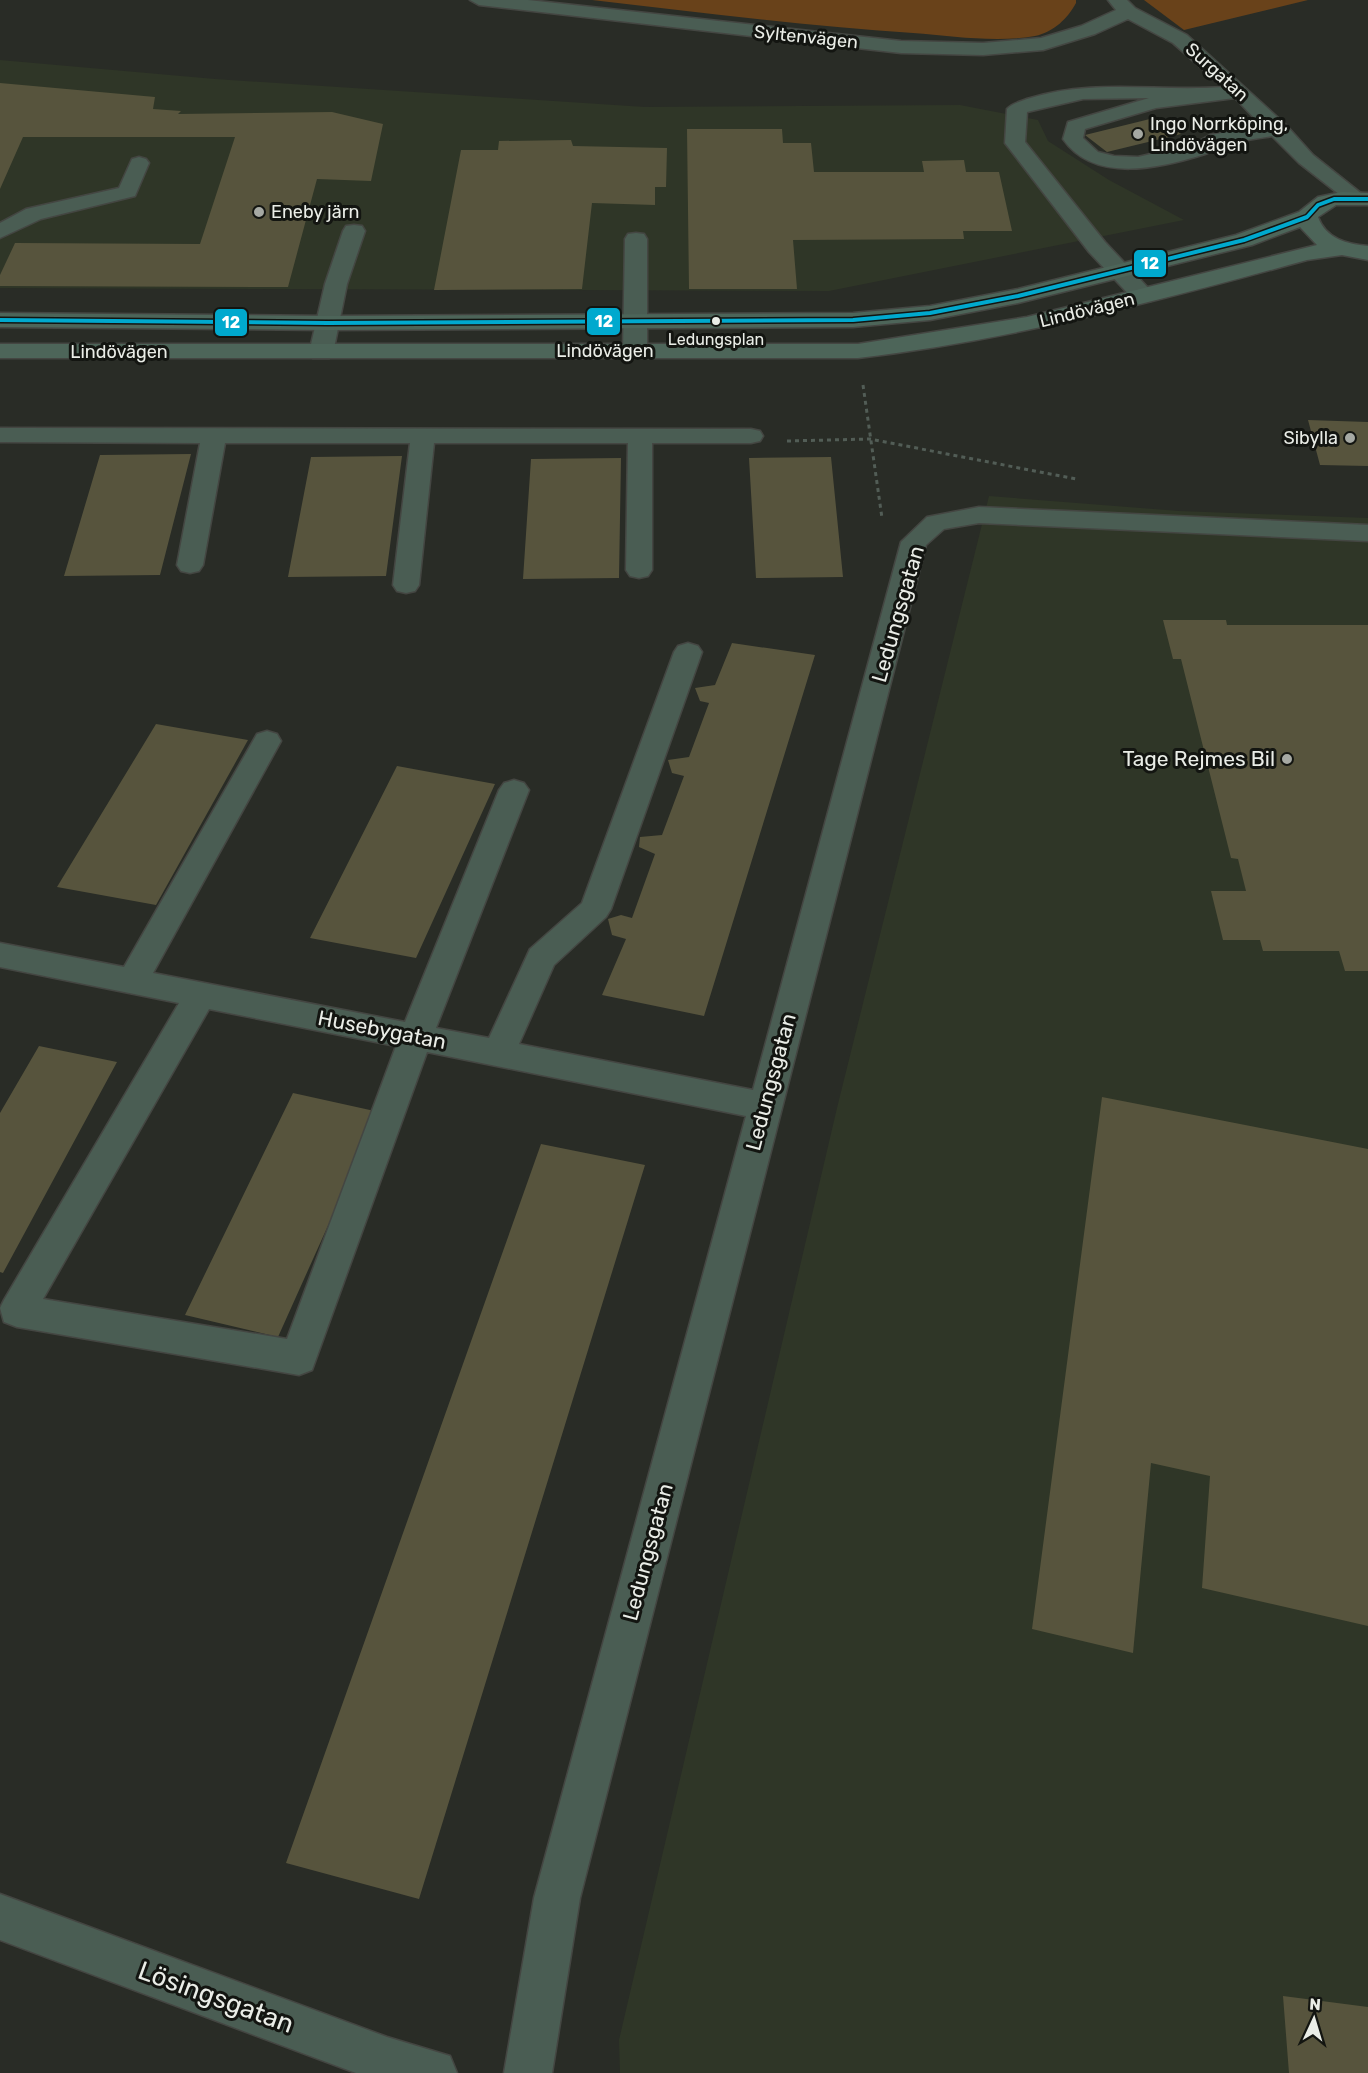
<svg xmlns="http://www.w3.org/2000/svg" width="1368" height="2073" viewBox="0 0 1368 2073" font-family="Rubik,sans-serif">
<style>
.built{fill:#2f3627}
.green{fill:#69421a}
.building{fill:#57543d}
.lines{fill:none;stroke-linecap:round;stroke-linejoin:round}
.minor-casing{stroke:#444642;stroke-width:3}
.major-casing{stroke:#444642;stroke-width:3}
.path{stroke:#525d56;stroke-width:3;stroke-dasharray:4 4;stroke-linecap:butt}
.minor{fill:#4a5d53;fill-rule:evenodd}
.major{fill:#4d6559;fill-rule:evenodd}
.bus-1-casing{stroke:#131511;stroke-width:7}
.bus-1{stroke:#00a9ce;stroke-width:4}
.poi-dot{fill:#a6a9a3;stroke:#131511;stroke-width:2}
.bus-dot{fill:#eaede7;stroke:#131511;stroke-width:2}
.labels{text-anchor:middle;stroke-width:6;stroke-linejoin:round;paint-order:stroke}
.far-bus-label{font-size:16px;fill:#eaede7;stroke:#131511}
.far-street-label{font-size:18px;fill:#eaede7;stroke:#131511}
.far-poi-label{font-size:18px;fill:#eaede7;stroke:#131511;text-anchor:start}
.street-label{font-size:21px;fill:#eaede7;stroke:#131511}
.poi-label{font-size:21px;fill:#eaede7;stroke:#131511;text-anchor:end}
.near-street-label{font-size:26px;fill:#eaede7;stroke:#131511}
.line-badge{stroke:#131511;stroke-width:2}
.badge-label{font-size:16px;text-anchor:middle;font-weight:bold;fill:#fff}
</style>
<rect width="100%" height="100%" fill="#292c26"/>
<path class="built" d="M0,60L215,79L645,107L960,105L1038,120L1048,141L1109,180L1184,220L829,291L0,288Z
M989,496L1179,511L1368,518V2073H620L619,2040L837,1108Z"/>
<path class="green" d="M592,0H1076V3C1068,18 1054,32 1035,36C996,43 952,36 913,33C806,26 698,12 592,0Z
M1144,0H1308L1184,30Z"/>
<path class="building" d="M0,83L155,97L153,109L181,111L178,114L332,112L383,124L371,181L317,179L288,287L0,286V275L15,243L200,244L235,137H23L0,189Z
M1158,117L1181,134L1107,152L1085,135Z
M687,129H782L783,143H811L814,172H924L922,161L964,160L966,172H999L1012,231H963L964,239L793,240L797,289H689Z
M571,140L573,146L667,148L666,187H655V205L592,203L582,289L434,290L461,150H498L499,141Z
M1308,420L1368,422V466L1320,465Z
M191,454L160,575L64,576L100,455Z
M402,456L386,576L288,577L311,457Z
M831,457L843,577L756,578L749,458Z
M621,458L619,578L523,579L531,459Z
M1163,620H1226L1227,625H1368V971H1345L1339,951H1263L1260,940H1223L1211,891H1246L1238,859L1231,858L1181,659H1173Z
M732,643L815,655L704,1016L602,995L626,939L612,935L608,919L621,915L632,918L655,854L639,847L640,837L662,835L684,776L672,773L668,760L689,757L709,703L700,701L695,688L715,685Z
M156,724L248,740L156,905L57,887Z
M397,766L495,784L416,958L310,938Z
M39,1046L117,1062L3,1273L0,1272V1113Z
M293,1093L379,1112L278,1337L185,1315Z
M1102,1097L1368,1149V1626L1202,1588L1210,1476L1151,1463L1133,1653L1032,1629Z
M541,1144L645,1165L419,1899L286,1863Z
M1283,1996L1368,2007V2073H1289Z"/>
<g class="lines">
<defs>
<path id="minor" d="M470,0H528L901,41L983,43L1041,38L1081,26L1116,10L1108,0H1127L1135,8L1187,35L1286,125L1313,155L1367,198L1363,202H1349L1299,163L1272,136C1257,139 1241,140 1226,144C1218,145 1213,152 1205,154C1161,168 1094,184 1063,139L1068,122L1149,98L1083,99L1027,112L1025,142L1105,242L1151,291L1154,296L1151,301H1135L1089,252L1005,143L1007,109C1012,103 1020,102 1027,99C1092,78 1157,92 1223,87L1173,43L1128,19L1095,34L1043,50L983,55L901,53L479,5ZM1235,98L1262,126L1210,135L1194,144L1138,157L1114,156L1098,152L1083,138L1085,129L1156,108Z
M139,157L146,159L149,163L135,196L41,219L0,238V223L26,209L119,188L132,159Z
M354,225L362,226L365,231L347,284L333,353L329,358H313L309,353L325,284L343,231L346,226Z
M636,233L644,234L647,239V351L643,356H627L623,351L625,239L628,234Z
M0,428L751,429L760,431L763,436L760,441L751,443H652V570L648,576L639,578L630,576L626,570L628,443H434L419,585L415,591L406,593L397,591L393,585L410,443H225L203,565L199,571L190,573L181,571L177,565L200,443L0,442Z
M979,507L1368,525V541L979,523L944,529L926,545L580,1898L552,2073H504L534,1898L746,1116L427,1052L312,1370L299,1375L17,1327L4,1322L0,1308L4,1300L179,1003L0,967V943L124,967L257,734L267,731L277,734L281,741L153,973L405,1022L499,790L504,783L514,780L524,783L529,790L436,1028L489,1038L530,949L582,903L674,652L678,646L688,643L698,646L702,652L611,909L606,917L554,965L519,1044L753,1090L901,542L927,517ZM209,1009L396,1046L287,1339L43,1299Z
M0,1894L387,2037L450,2056L457,2073H356L0,1940Z"/>
<path id="major" d="M1342,192L1368,193V205H1336L1318,217C1326,239 1347,244 1368,246V260L1342,255L1307,260C1158,301 1011,340 858,358H0V344H858L1027,317L1317,245L1300,227L1252,245L1018,303L930,320L853,327L328,330L0,327V313L328,316L853,313L930,306L1018,289L1236,235L1299,212L1318,197Z"/>
</defs>
<use href="#minor" class="minor-casing"/>
<use href="#major" class="major-casing"/>
<path class="path" d="M863,385L882,518
M787,441L870,439L1076,479"/>
<use href="#minor" class="minor"/>
<use href="#major" class="major"/>
<defs>
<path id="bus-1" d="M0,320L328,323L853,320L930,313L1018,296L1244,240L1307,217L1318,205L1334,199H1368"/>
</defs>
<use href="#bus-1" class="bus-1-casing"/>
<use href="#bus-1" class="bus-1"/>
</g>
<g class="poi-dot">
<circle cx="1138" cy="134" r="6"/>
<circle cx="259" cy="212" r="6"/>
<circle cx="1350" cy="438" r="6"/>
<circle cx="1287" cy="759" r="6"/>
</g>
<circle class="bus-dot" cx="716" cy="321" r="5"/>
<g class="labels">
<g class="far-bus-label">
<text x="716" y="345">Ledungsplan</text>
</g>
<g class="far-street-label">
<text transform="translate(806 37) rotate(6)" y="6">Syltenvägen</text>
<text transform="translate(1217 72) rotate(42)" y="6">Surgatan</text>
<text transform="translate(1087 310) rotate(-14)" y="6">Lindövägen</text>
<text x="605" y="357">Lindövägen</text>
<text x="119" y="358">Lindövägen</text>
</g>
<g class="far-poi-label">
<text x="1150" y="130">Ingo Norrköping,<tspan x="1150" dy="21">Lindövägen</tspan></text>
<text x="271" y="218">Eneby järn</text>
<text x="1338" y="444" text-anchor="end">Sibylla</text>
</g>
<g class="street-label">
<text transform="translate(898 614) rotate(-74)" y="7">Ledungsgatan</text>
<text transform="translate(382 1030) rotate(11)" y="7">Husebygatan</text>
<text transform="translate(771 1082) rotate(-75)" y="7">Ledungsgatan</text>
<text transform="translate(648 1552) rotate(-75)" y="7">Ledungsgatan</text>
</g>
<g class="poi-label">
<text x="1275" y="766">Tage Rejmes Bil</text>
</g>
<g class="near-street-label">
<text transform="translate(216 1997) rotate(20)" y="9">Lösingsgatan</text>
</g>
</g>
<g class="line-badge">
<rect x="1133" y="249" width="34" height="29" rx="6" fill="#00a9ce"/>
<rect x="586" y="307" width="35" height="29" rx="6" fill="#00a9ce"/>
<rect x="214" y="308" width="34" height="29" rx="6" fill="#00a9ce"/>
</g>
<g class="badge-label">
<text x="1150" y="269">12</text>
<text x="604" y="327">12</text>
<text x="231" y="328">12</text>
</g>
<g transform="translate(1314 2019) rotate(4)" stroke="#131511" stroke-width="4.5" paint-order="stroke">
<path d="M0-4.5L10 22L0 15L-10 22Z" fill="#eaede7"/>
<text y="-9" font-size="16" font-weight="bold" text-anchor="middle" fill="#eaede7">N</text>
</g>
</svg>
